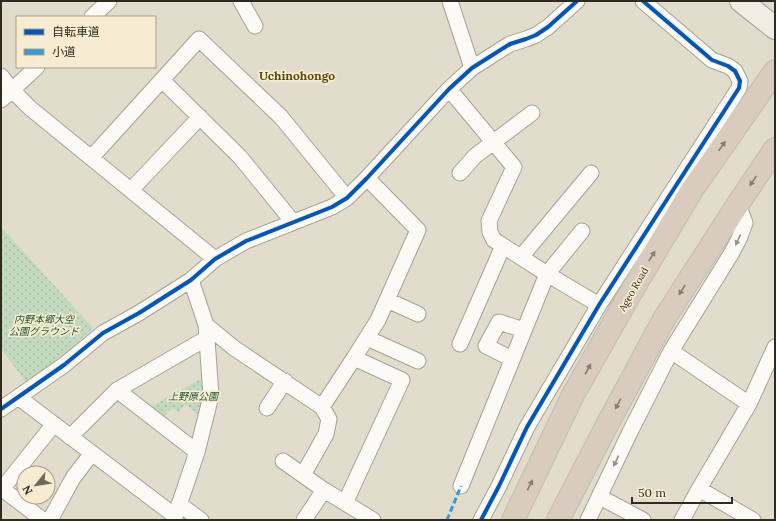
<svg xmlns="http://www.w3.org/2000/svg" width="776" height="521" viewBox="0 0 776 521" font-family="Lora,'Noto Sans JP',serif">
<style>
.park{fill:url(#park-dots)}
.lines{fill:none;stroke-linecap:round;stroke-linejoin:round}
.street-casing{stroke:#a6a195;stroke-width:17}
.secondary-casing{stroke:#a6a195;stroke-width:24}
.highway-casing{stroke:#bfbcb4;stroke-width:24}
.street{stroke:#fbfaf7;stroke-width:15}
.secondary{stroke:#f0ece6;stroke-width:22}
.highway{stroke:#d9ccbe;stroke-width:22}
.quiet{stroke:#3d96d5;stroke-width:3;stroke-dasharray:6 3;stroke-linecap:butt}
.cycleway-casing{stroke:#f7ecd1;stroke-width:6}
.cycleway{stroke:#0057b8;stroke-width:4}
.oneway{fill:#847c70}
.oneway2{fill:#95928c}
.labels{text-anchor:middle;stroke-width:3.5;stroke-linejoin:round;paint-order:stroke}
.street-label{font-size:10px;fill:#2f2b21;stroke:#f7ecd1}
.park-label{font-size:10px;font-style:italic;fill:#215835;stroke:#f7ecd1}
.quarter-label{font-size:12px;font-weight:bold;fill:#5b4909;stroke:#f7ecd1}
</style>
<defs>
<pattern id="park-dots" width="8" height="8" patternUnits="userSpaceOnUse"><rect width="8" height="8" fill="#c3d9bf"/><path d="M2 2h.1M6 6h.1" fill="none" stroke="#a8baa4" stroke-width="1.8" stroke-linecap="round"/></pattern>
</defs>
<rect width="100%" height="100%" fill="#e2dccc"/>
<path class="park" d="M1,227L93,328L61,358L26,382L1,349Z
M203,378L204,392L200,416L185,404L179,412L172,408L161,419L148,408Z"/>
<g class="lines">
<defs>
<path id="street" d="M241,1L255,26
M450,1L472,68
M92,17L109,1
M1,76L12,90L30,108L215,259
M162,80L240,157L293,222
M449,89L514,167L489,221L490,232L494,240L547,274L599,305
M1,100L37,67
M91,158L199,39L281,117L347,198
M460,173L475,156L532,113
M131,190L200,117
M521,257L591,173
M387,300L418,314
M206,325L234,348L322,407L354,358
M367,338L418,361
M460,344L503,246
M671,351L749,404
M512,359L486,346L499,322L524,330
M117,390L197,452
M18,397L175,516
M267,408L285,381
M1,409L64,365L103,333L139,313L191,280L215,259L246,241L332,207L347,198L367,178L449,89L472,68L510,44L526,39L536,35L548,27L577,1
M70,437L117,390L207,338
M283,461L324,490
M303,475L326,434L329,419L322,407
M461,486L547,274L582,231
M1,488L43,520
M2,489L54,424
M699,489L753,520
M600,497L643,520
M345,503L402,380L354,358L378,320L418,230L367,178
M179,504L201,520
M50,520L73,478L92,453
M174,520L197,452L211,396L206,325L191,280
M304,520L324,490L373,520
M481,520L499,486L527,427L599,305L655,218L739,88L740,81L735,71L728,66L712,60L643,1
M588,520L630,432L671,351L731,254L739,239L745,223L738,204
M682,520L699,489L749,404L775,347"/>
<path id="secondary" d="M741,1L775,28"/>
<path id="highway" d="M513,520L573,395L630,294L692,190L775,71
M558,520L607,425L664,319L738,204L775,149"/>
</defs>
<use href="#street" class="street-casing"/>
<use href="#secondary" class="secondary-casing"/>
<use href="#highway" class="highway-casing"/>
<use href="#street" class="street"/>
<use href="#secondary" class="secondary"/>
<use href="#highway" class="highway"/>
<path class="quiet" d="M447,520L461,486"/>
<defs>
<path id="cycleway" d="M1,409L64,365L103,333L139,313L191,280L215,259L246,241L332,207L347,198L367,178L449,89L472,68L510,44L526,39L536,35L548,27L577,1
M481,520L499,486L527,427L599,305L655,218L739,88L740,81L735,71L728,66L712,60L643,1"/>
</defs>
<use href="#cycleway" class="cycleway-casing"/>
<use href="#cycleway" class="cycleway"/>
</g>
<defs><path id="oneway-solid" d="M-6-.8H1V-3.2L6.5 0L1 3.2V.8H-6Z"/></defs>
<g class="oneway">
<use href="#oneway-solid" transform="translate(722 146) rotate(-55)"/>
<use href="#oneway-solid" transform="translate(753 181) rotate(124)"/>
<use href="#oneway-solid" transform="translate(652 256) rotate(-59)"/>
<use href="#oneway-solid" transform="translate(682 290) rotate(122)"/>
<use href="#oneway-solid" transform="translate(588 369) rotate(-61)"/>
<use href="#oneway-solid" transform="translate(618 404) rotate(118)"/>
<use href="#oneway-solid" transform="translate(530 485) rotate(-64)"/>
</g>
<g class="oneway2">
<use href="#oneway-solid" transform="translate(738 240) rotate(115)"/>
<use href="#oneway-solid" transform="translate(616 461) rotate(115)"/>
</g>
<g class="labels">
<g class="street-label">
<text transform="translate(633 289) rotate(-60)" y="4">Ageo Road</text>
</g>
<g class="park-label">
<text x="44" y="323">内野本郷大空<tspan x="44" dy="12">公園グラウンド</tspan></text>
<text x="193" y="400">上野原公園</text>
</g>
<g class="quarter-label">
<text x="297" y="80">Uchinohongo</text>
</g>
</g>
<rect width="776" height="521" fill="none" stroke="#2f2b21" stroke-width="4"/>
<rect x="16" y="16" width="140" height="52" fill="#f7ecd1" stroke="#a79f8b"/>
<rect x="24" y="29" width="20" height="6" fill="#0057b8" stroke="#a79f8b"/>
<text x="52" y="36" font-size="12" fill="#2f2b21">自転車道</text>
<rect x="24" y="49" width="20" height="6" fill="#3d96d5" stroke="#a79f8b"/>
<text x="52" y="56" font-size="12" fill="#2f2b21">小道</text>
<g transform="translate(36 485) rotate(240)"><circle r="19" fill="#f7ecd1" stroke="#a79f8b"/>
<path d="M0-3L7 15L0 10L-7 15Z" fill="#6e695d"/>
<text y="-6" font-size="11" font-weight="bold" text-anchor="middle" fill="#2f2b21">N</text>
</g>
<path d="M632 497v6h100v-6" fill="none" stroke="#2f2b21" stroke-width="2"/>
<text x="638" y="497" font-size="12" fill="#2f2b21" stroke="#f7ecd1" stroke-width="3" paint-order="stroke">50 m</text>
</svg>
